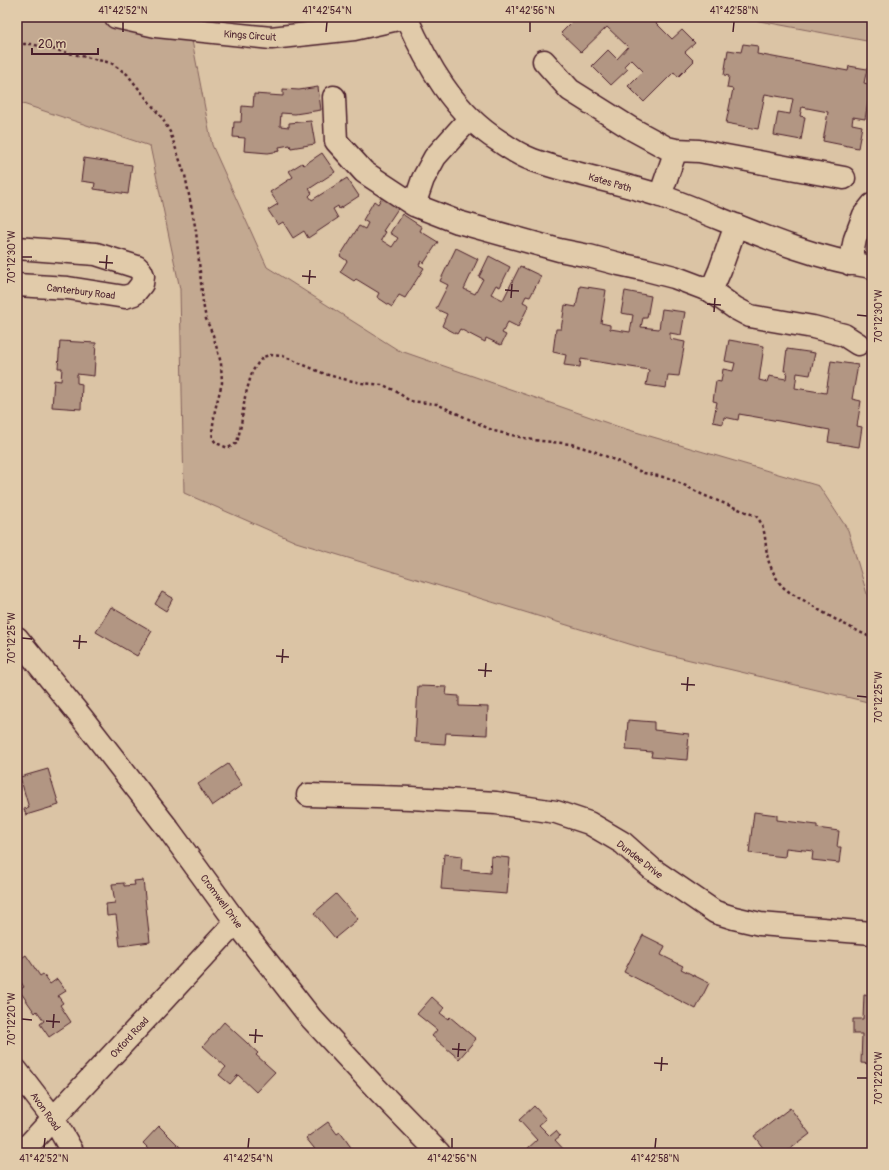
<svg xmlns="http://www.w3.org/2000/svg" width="889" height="1170" viewBox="0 0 889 1170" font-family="Pangolin,sans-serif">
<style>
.green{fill:#c3a991;stroke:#86645e}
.building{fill:#b29683;stroke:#4a1f2b}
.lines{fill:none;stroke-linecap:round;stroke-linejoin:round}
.minor-casing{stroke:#4a1f2b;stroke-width:25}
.path{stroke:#4a1f2b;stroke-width:2.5;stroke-dasharray:3 3;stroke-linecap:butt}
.minor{stroke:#e1cbaa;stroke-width:22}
.ticks{fill:none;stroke:#4a1f2b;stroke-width:1.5}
.labels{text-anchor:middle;stroke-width:4;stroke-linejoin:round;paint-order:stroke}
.street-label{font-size:10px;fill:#4a1f2b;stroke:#e1cbaa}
.neatline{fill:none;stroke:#4a1f2b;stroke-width:1.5}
.ticks-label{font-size:10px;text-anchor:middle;fill:#4a1f2b}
</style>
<rect width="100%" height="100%" fill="#dbc4a5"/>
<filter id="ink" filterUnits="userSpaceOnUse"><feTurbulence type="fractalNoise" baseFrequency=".025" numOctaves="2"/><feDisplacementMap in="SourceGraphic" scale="8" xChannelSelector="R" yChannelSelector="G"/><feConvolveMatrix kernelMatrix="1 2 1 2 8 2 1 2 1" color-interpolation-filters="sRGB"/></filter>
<g filter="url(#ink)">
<path class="green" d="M17,17H133L190,30L212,145L267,267L398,350L619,427L819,486L848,530L870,604L872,605V703L652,651L296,542L184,493L180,289L150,146L17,102Z
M738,17H872V42Z"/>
<path class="building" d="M577,17H650L672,39L682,30L695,43L685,52L694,61L678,77L674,72L644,102L628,86L643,71L631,59L624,66L628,69L611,85L592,66L608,50L617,59L628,47L607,27L581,52L561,33Z
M743,44L758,46L757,54L848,71L849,66L867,69L864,83L872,85V103L868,102L865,119L853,117L852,124L862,126L858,148L823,141L828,112L802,107L800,116L805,117L801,140L774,135L778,112L790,114L793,99L765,94L758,129L726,123L733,89L727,88L729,76L724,75L728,50L741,52Z
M318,87L321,110L295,114L281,113L280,126L289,127V123L311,121L315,144L291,148L290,145L279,147L280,151L268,153L244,151L245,138L233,137L234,122H241L242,106L253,107L254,94L283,96V89L299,90Z
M322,153L335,172L309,189L312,193L309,196L312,200L347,178L359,196L339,209L338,206L333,209L338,218L308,238L304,231L293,238L283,222L278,225L268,210L278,204L270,192L293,177L289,171L302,163L304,165Z
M84,158L132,165L128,194L94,189L95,183L81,181Z
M382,197L399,207L383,231L386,232L381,240L392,247L398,238L390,233L402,214L422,227L420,231L438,242L424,263L421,261L419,265L424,268L405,298L399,295L392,307L377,297L379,293L356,279L354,281L340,272L347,261L340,256L359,226L365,229L368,223L363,220L374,201L378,204Z
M456,248L478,259L464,289L475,294L483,279L479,277L489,256L510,267L500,287L496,285L491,294L503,300L520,266L541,276L530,297L526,296L523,302L529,305L518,327L508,322L502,333L506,335L501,345L486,338L485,342L460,329L457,334L442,326L447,314L436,309L448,285L440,281Z
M580,286L606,290L601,323L610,325V329L630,332L633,315L621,313L625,291L651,296L647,318H643L641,327L659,329L662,309L685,312L681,335L670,333V339L685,342L679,376L668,375L666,388L646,385L649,370L581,359L580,367L564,365L566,355L553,352L556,329H561L565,305L576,307Z
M729,340L764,346L759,380L767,382L769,376L786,379L787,371H784L787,349L815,353L810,375L797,373L795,388L826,393L831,361L858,365L852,399L861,401L857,426L862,427L859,447L828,442L830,430L739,414L738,420L724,417L723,424L713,422L717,402L713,401L716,381L721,382L723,369L733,371L735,363L725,361Z
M60,341L96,343L94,376L77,374V383L82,384L81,409L52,407L54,380L61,381L62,368H58Z
M162,592L173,598L166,611L155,604Z
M111,607L152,631L137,656L96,632Z
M418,686L447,687L446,695L459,696V706L488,707L487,735L446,733L445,744L415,742Z
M628,720L654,722V730L689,734L687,760L651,757L652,752L626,750Z
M228,764L242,785L212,806L198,784Z
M48,769L59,805L26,815L24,809L29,808L20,777Z
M754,812L777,815V820L817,825V828L839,831L837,847H841L839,863L812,860L813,851L786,848L785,857L749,853Z
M444,854L462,856L461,870L490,873L491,856L510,858L507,894L441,889Z
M143,880L150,942L120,946L116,915L107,916L106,904L115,903L112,884L124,883V886L135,885L134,881Z
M336,894L358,919L335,938L314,913Z
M643,935L665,946L661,955L683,966L681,969L709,983L696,1009L624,972Z
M26,955L40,976L43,974L50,984L57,979L66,991L58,996L63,1003L60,1005L71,1022L49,1037L40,1024L44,1021L37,1011L35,1013L19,990L24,987L17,976V961Z
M864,995L872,996V1064L861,1063L862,1034H853V1019H863Z
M432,997L444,1008L440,1013L448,1019L450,1017L476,1039L459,1059L432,1036L437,1030L417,1014Z
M224,1022L258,1053L256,1055L275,1072L256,1092L238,1075L230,1084L219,1075L226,1067L203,1046Z
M534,1106L546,1119L539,1125L550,1136L556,1131L560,1136L555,1140L567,1153H531L527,1149L537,1140L519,1120Z
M790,1108L810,1134L785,1153H767L754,1136Z
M328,1122L337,1134L340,1132L355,1153H318L306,1138Z
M159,1126L186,1153H153L143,1143Z"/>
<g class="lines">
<defs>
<path id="minor" d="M116,17L156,26L271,38L354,29L407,17
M406,17C427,64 454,113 499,141C509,148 522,156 533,160C575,175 619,182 661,196C731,221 798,256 872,267
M544,61L570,90L632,129L667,148L676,150L660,196
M334,97L336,141L364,172L414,205L423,179L435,157L470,118
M676,150L699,151L844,178
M414,205L458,222L559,250L589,256L619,264L647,270L674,277L711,291
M736,225L720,270L711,291L735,308L750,316L813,327L844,335L858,344
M17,248L96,254L137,267L141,271L143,276L142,284L134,294L125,297L68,288L17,285
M850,264L855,239L864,215L872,205
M17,638L82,718L169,830L236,922L311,1018L375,1087L439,1153
M308,795L411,798L496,803L556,812L589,823L623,843L652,869L715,912L734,918L760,924L872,933
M17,1071L53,1118L73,1153
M21,1153L236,922"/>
</defs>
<use href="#minor" class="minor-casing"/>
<path class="path" d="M17,44H31L111,63L127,74L162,118L170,132L185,175L190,200L196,231L203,303L206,319L213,335L221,363L222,383L215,410L212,432L213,439L216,443L228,448L237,443L241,425L245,397L252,372L258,363L263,357L270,355L283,356L325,374L339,378L362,383L383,385L394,390L410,401L437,404L494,431L533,440L571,444L594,451L644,473L668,478L682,484L703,495L756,516C769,530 763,548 770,565C773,572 777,580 782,586C788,592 797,597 805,601C826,615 849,627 872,638"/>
<use href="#minor" class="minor"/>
</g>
</g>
<path class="ticks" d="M123,32V22M326,32L327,22M530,32V22M733,32L734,22M22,257H32M99,262L113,263M106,269L107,255M302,276L316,277M309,284L310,270M505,290L519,291M511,298L512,284M707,304L721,305M714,312L715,298M857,315L867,316M22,638L32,639M73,641L87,642M79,649L80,635M276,656L289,657M282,663L283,649M478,670L492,671M485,677L486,663M681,684L695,685M687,691L688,677M857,696L867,697M22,1019L32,1020M46,1021L60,1022M53,1028L54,1014M249,1035L263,1036M255,1043L256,1029M452,1049L466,1050M458,1057L459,1043M654,1063L668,1064M661,1071L662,1057M857,1078H867M44,1148L45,1138M248,1148L249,1138M452,1148V1138M655,1148L656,1138"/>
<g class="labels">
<g class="street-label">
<text transform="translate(250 35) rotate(4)" y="4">Kings Circuit</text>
<text transform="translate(610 182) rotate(16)" y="4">Kates Path</text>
<text transform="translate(81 291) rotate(7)" y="4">Canterbury Road</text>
<text transform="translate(640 859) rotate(38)" y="4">Dundee Drive</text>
<text transform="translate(222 901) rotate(54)" y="4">Cromwell Drive</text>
<text transform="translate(129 1037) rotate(-47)" y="4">Oxford Road</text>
<text transform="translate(46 1111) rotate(55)" y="4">Avon Road</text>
</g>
</g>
<rect width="889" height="1170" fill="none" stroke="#e1cbaa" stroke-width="44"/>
<path d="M32 48v6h66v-6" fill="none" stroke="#4a1f2b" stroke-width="2"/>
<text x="38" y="48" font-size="12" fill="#4a1f2b" stroke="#e1cbaa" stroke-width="3" paint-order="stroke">20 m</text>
<rect x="22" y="22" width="845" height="1126" class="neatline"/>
<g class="ticks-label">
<text x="123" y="14">41°42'52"N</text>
<text x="327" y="14">41°42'54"N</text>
<text x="530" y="14">41°42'56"N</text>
<text x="734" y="14">41°42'58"N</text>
<text transform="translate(11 257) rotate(-90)" y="4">70°12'30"W</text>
<text transform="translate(878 316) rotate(-90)" y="4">70°12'30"W</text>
<text transform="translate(11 638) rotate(-90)" y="4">70°12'25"W</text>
<text transform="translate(878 697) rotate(-90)" y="4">70°12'25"W</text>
<text transform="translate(11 1019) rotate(-90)" y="4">70°12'20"W</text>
<text transform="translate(878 1078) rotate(-90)" y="4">70°12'20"W</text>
<text x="44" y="1162">41°42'52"N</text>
<text x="248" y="1162">41°42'54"N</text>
<text x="452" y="1162">41°42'56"N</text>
<text x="655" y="1162">41°42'58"N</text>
</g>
</svg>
